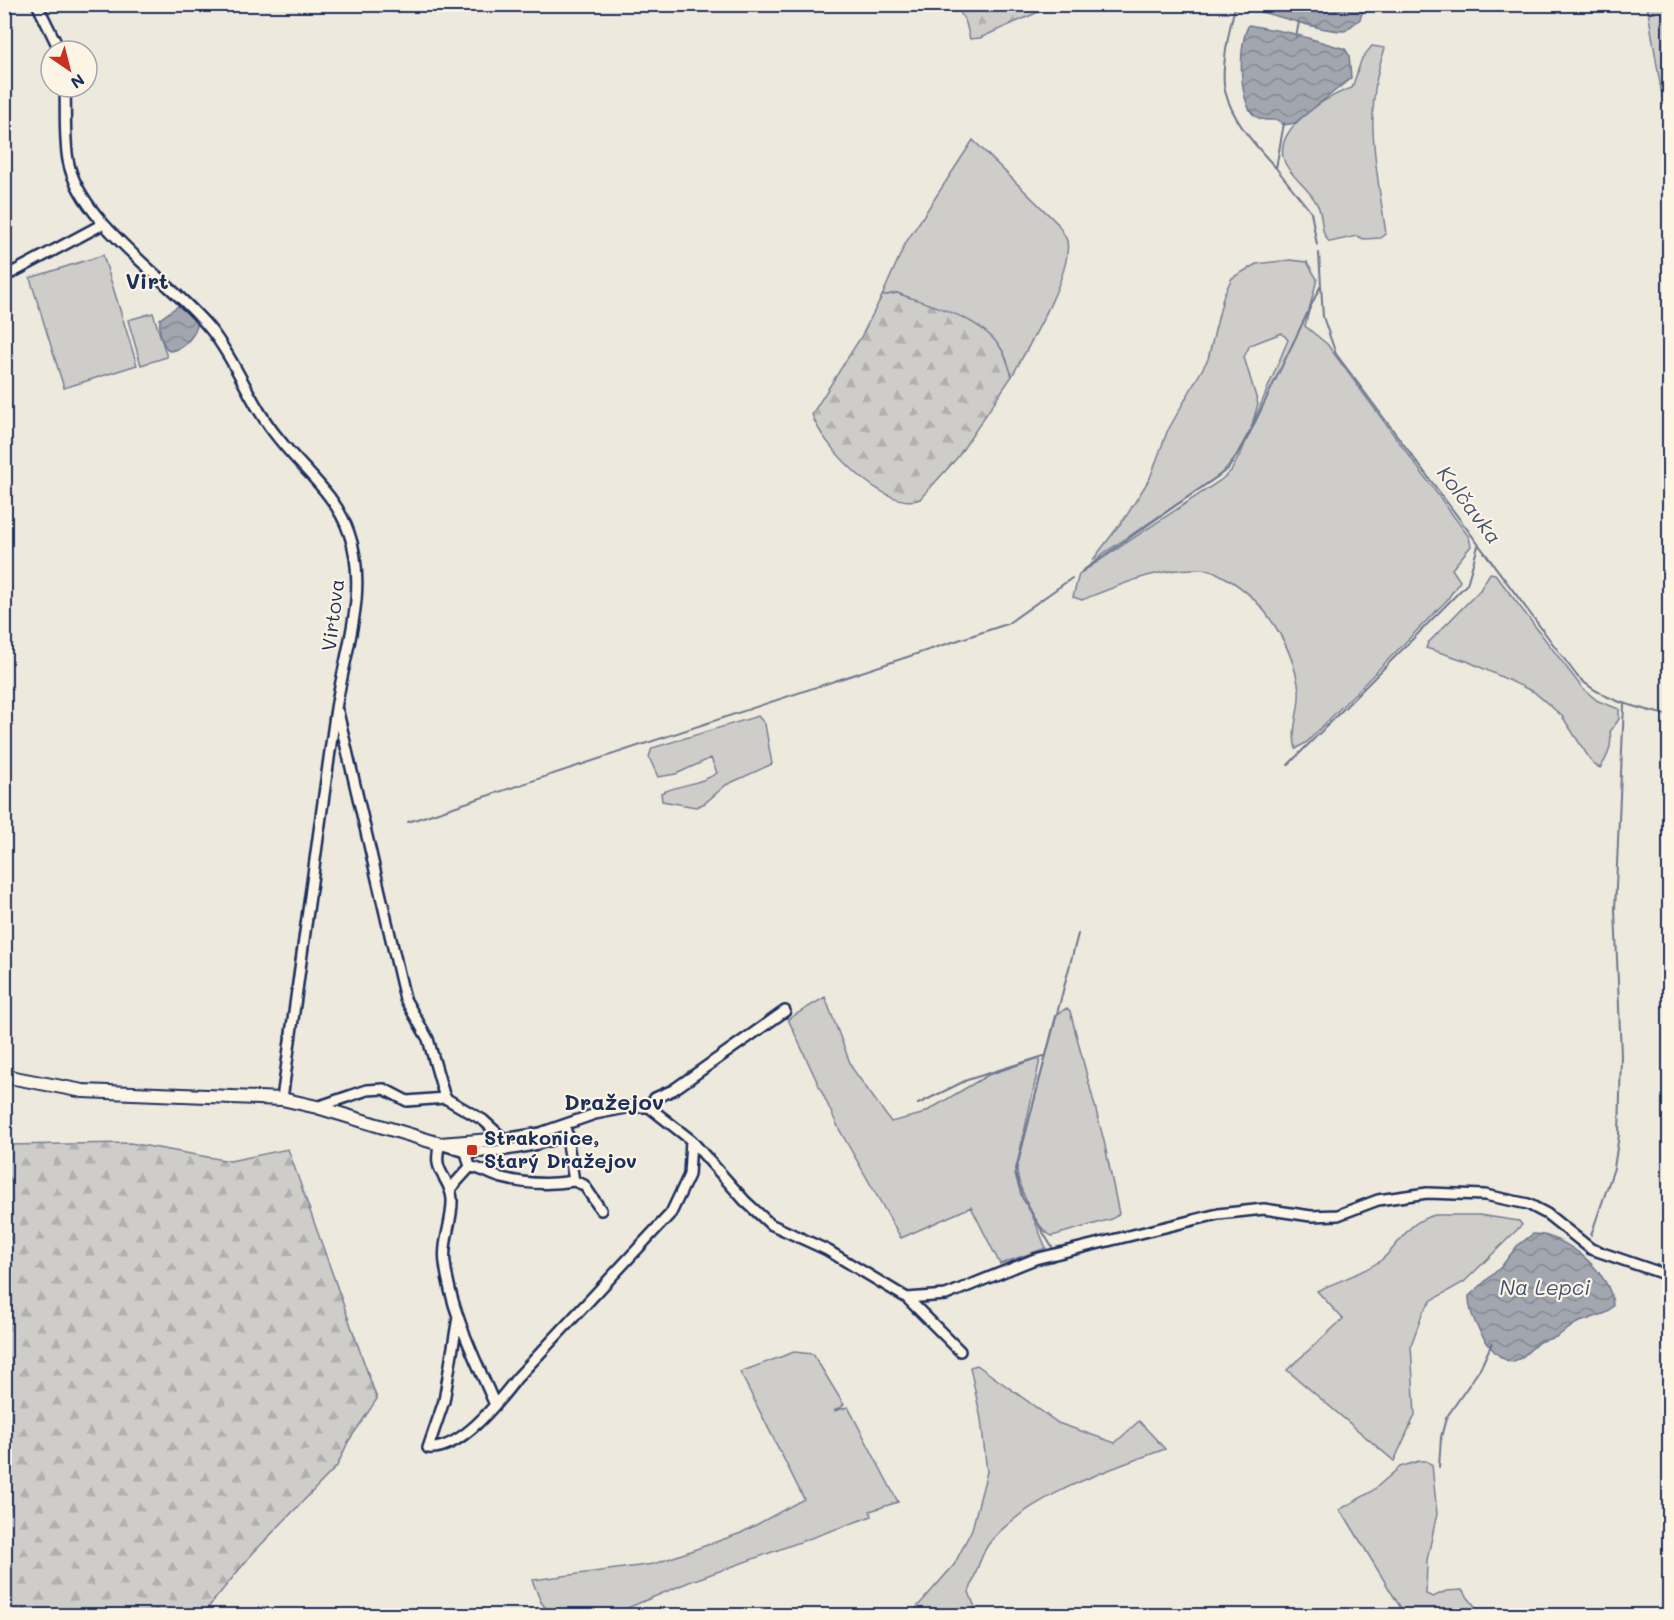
<svg xmlns="http://www.w3.org/2000/svg" width="1674" height="1620" viewBox="0 0 1674 1620" font-family="Mali,sans-serif">
<style>
.grass{fill:#cfcdca;stroke:#757e94;stroke-width:1.5;fill-rule:evenodd}
.forest{fill:url(#forest-firs);stroke:#757e94;stroke-width:1.5}
.water{fill:url(#water-waves);stroke:#6c778f;stroke-width:1.5}
.lines{fill:none;stroke-linecap:round;stroke-linejoin:round}
.stream{stroke:#6c778f;stroke-width:2}
.minor-casing{stroke:#1b2f5e;stroke-width:14}
.tertiary-casing{stroke:#1b2f5e;stroke-width:16}
.minor{stroke:#fcf5e5;stroke-width:9}
.tertiary{stroke:#fcf5e5;stroke-width:12}
.poi-dot{fill:#c8321e;stroke:#fcf5e5;stroke-width:2}
.labels{text-anchor:middle;stroke-width:4.5;stroke-linejoin:round;paint-order:stroke}
.street-label{font-size:20px;fill:#1b2f5e;stroke:#fcf5e5}
.poi-label{font-size:20px;font-weight:bold;fill:#1b2f5e;stroke:#fcf5e5;text-anchor:start}
.water-label{font-size:21px;font-style:italic;fill:#445376;stroke:#fcf5e5}
.quarter-label{font-size:22px;font-weight:bold;fill:#1b2f5e;stroke:#fcf5e5}
</style>
<defs>
<pattern id="forest-firs" width="22" height="20" patternUnits="userSpaceOnUse" patternTransform="scale(1.5)"><rect width="22" height="20" fill="#cfcdca"/><path d="M5 1l3.5 6h-7zM16 11l3.5 6h-7z" fill="#b1b0b0"/></pattern>
<pattern id="water-waves" width="16" height="10" patternUnits="userSpaceOnUse" patternTransform="scale(1.5)"><rect width="16" height="10" fill="#a2a7af"/><path d="M0 5q4-4 8 0t8 0" fill="none" stroke="#838892"/></pattern>
</defs>
<rect width="100%" height="100%" fill="#eee9dd"/>
<filter id="ink" filterUnits="userSpaceOnUse"><feTurbulence type="fractalNoise" baseFrequency=".0167" numOctaves="2"/><feDisplacementMap in="SourceGraphic" scale="12" xChannelSelector="R" yChannelSelector="G"/><feConvolveMatrix kernelMatrix="1 2 1 2 8 2 1 2 1" color-interpolation-filters="sRGB"/></filter>
<g filter="url(#ink)">
<path class="grass" d="M1647,5H1669V138Z
M1372,46L1385,48C1362,110 1377,170 1386,234L1381,238L1364,239L1357,236L1330,242C1319,234 1324,215 1317,204C1309,188 1293,179 1285,163C1270,130 1326,96 1352,88L1362,58Z
M973,140L1058,224C1060,229 1066,236 1067,241C1073,273 1028,347 1012,376L1002,350L989,336L970,322L897,293L882,296L905,244Z
M103,255L137,365L64,388L30,278Z
M1290,260L1307,262L1317,279L1305,326L1327,344L1469,537L1471,546L1452,569L1460,581L1447,600L1307,742L1296,749C1290,728 1301,709 1299,690C1293,646 1265,600 1226,578C1221,576 1215,571 1210,570C1166,564 1122,584 1082,600L1073,597L1079,574L1221,480L1231,471L1242,451L1250,430L1234,459L1219,476L1092,561L1127,515L1150,478L1167,432L1208,359L1224,294L1232,278L1256,264ZM1282,333L1288,340L1251,428L1258,404L1244,357L1250,345Z
M153,313L167,357L141,365L128,320Z
M1490,573L1495,574L1583,689L1598,701L1619,709V719L1610,732C1613,746 1608,757 1600,768L1593,764L1562,716L1534,692L1467,661L1426,648L1428,643L1480,590Z
M758,716L765,724L772,764L726,785L705,803L696,807L662,801L661,793C680,784 699,785 717,773L711,758L676,774L658,777L649,757L652,748Z
M825,997L852,1068L891,1122L922,1114L988,1075L1036,1059L1040,1060L1015,1174L1046,1248L1000,1264L971,1207L901,1238L839,1129L788,1019Z
M1067,1008L1070,1011L1104,1141L1119,1214L1112,1219L1052,1236C1036,1229 1017,1185 1017,1168L1056,1015Z
M1435,1215H1479L1519,1221L1522,1225L1464,1282L1432,1300L1423,1312L1411,1345L1415,1415L1394,1461L1287,1370L1343,1319L1317,1291C1338,1281 1361,1274 1380,1261C1402,1244 1405,1222 1435,1215Z
M794,1352L813,1354L844,1405L834,1411L848,1407L898,1502L870,1511L872,1516L689,1582L611,1615H551L541,1602L532,1580L654,1564L741,1533L804,1499L740,1372Z
M977,1365L1058,1423L1115,1443L1139,1421L1165,1449C1110,1469 1024,1497 988,1545C979,1558 975,1578 969,1592L978,1615H910L954,1565L972,1529L987,1472L981,1419L970,1367Z
M1419,1461H1426L1432,1465L1437,1514L1427,1560L1426,1594L1433,1597L1446,1591L1462,1590L1482,1615H1405L1348,1521L1339,1510L1371,1492L1400,1467Z"/>
<path class="forest" d="M956,5H1054L980,38L970,39L966,23Z
M897,293C931,306 981,316 1002,350C1007,358 1009,368 1012,376L957,458L920,499C886,513 820,444 812,414L861,337L882,296Z
M130,1143L230,1161L288,1149L377,1399L348,1442L337,1466L252,1554L202,1615H5V1145Z"/>
<path class="water" d="M1255,5V4L1365,5L1360,19L1345,31C1315,30 1289,18 1260,12Z
M1249,25L1291,33L1345,49L1349,55L1351,78L1295,123L1284,125L1278,120C1270,120 1262,121 1255,116C1238,103 1238,41 1249,25Z
M178,306L193,317L197,326C194,337 181,351 169,351C160,343 159,330 160,319Z
M1533,1234C1564,1233 1613,1274 1613,1306L1606,1313L1577,1323L1556,1337L1539,1342L1521,1358L1511,1362C1490,1356 1468,1317 1469,1296L1501,1267L1517,1246Z"/>
<g class="lines">
<path class="stream" d="M1236,4C1230,24 1220,71 1225,91C1233,122 1256,146 1276,168
M1296,37L1299,22
M1284,123L1276,168L1311,212L1317,245
M1319,253L1323,317L1336,354L1577,676C1602,701 1636,707 1670,716
M1082,571L1228,469L1245,443L1320,287
M1288,765L1467,584L1478,546
M408,822L1007,624L1072,578
M918,1104L967,1080L1044,1056
M1591,1235L1614,1168L1619,1135L1621,1055L1615,910L1624,705
M1053,1249L1022,1197L1015,1173L1078,934
M1042,1264L1054,1261
M1439,1467L1441,1437L1446,1418L1480,1369L1492,1343"/>
<defs>
<path id="minor" d="M37,4L60,51
M65,87C66,111 64,137 68,160C79,223 171,280 211,330C238,364 251,406 279,439C303,470 336,494 349,533C370,592 343,656 335,715C317,843 300,971 282,1099
M4,277L103,224
M338,712L405,999L428,1039L445,1098L483,1120L504,1139L540,1133L595,1114L631,1107H649L691,1140L745,1201L770,1224L827,1250L907,1298L960,1351
M317,1107L367,1090L384,1089L407,1101L445,1098
M649,1107L655,1098L673,1090L785,1011
M466,1152L440,1144C431,1173 450,1176 452,1199C453,1221 442,1241 445,1263C451,1313 476,1360 495,1405
M470,1167C482,1168 490,1175 502,1178C526,1184 550,1185 574,1181L565,1125
M574,1181L584,1185L601,1210
M450,1189L470,1167L466,1152C503,1153 534,1147 568,1135
M907,1298L946,1295L1035,1259L1218,1214L1264,1209L1311,1216L1338,1215L1378,1200L1427,1193L1485,1195L1528,1204L1547,1214L1591,1249L1670,1276
M458,1317L444,1401L428,1448C461,1451 499,1401 517,1378L671,1213L689,1175L691,1140"/>
<path id="tertiary" d="M4,1076L83,1091L282,1099L317,1107L440,1144L504,1139"/>
</defs>
<use href="#minor" class="minor-casing"/>
<use href="#tertiary" class="tertiary-casing"/>
<use href="#minor" class="minor"/>
<use href="#tertiary" class="tertiary"/>
</g>
</g>
<rect class="poi-dot" x="466" y="1144" width="12" height="12" rx="3"/>
<g class="labels">
<g class="street-label">
<text transform="translate(333 615) rotate(-83)" y="7">Virtova</text>
</g>
<g class="poi-label">
<text x="484" y="1145">Strakonice,<tspan x="484" dy="23">Starý Dražejov</tspan></text>
</g>
<g class="water-label">
<text transform="translate(1469 505) rotate(53)" y="7">Kolčavka</text>
<text x="1545" y="1295">Na Lepci</text>
</g>
<g class="quarter-label">
<text x="147" y="289">Virt</text>
<text x="614" y="1110">Dražejov</text>
</g>
</g>
<rect width="1674" height="1620" fill="none" stroke="#fcf5e5" stroke-width="24"/>
<rect x="12" y="12" width="1650" height="1596" fill="none" stroke="#1b2f5e" stroke-width="2" filter="url(#ink)"/>
<g transform="translate(69 69) rotate(145)"><circle r="28" fill="#fcf5e5" stroke="#a2a6af" stroke-width="1.5"/>
<path d="M0-4.5L10 22L0 15L-10 22Z" fill="#c8321e"/>
<text y="-9" font-size="16" font-weight="bold" text-anchor="middle" fill="#1b2f5e">N</text>
</g>
</svg>
